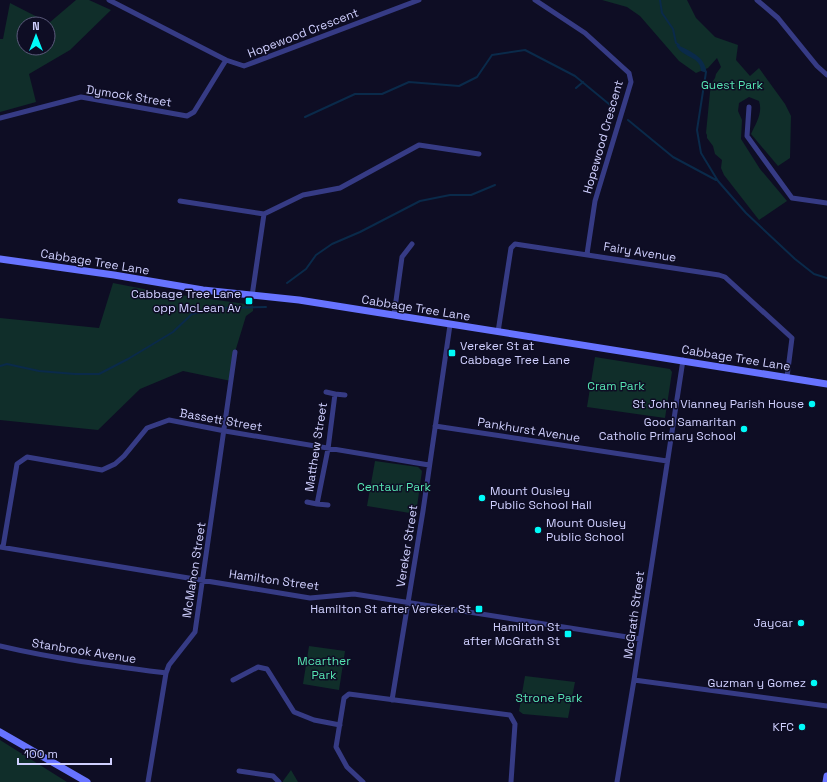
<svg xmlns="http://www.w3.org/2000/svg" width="827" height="782" viewBox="0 0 827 782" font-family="'Space Grotesk',sans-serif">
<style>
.green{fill:#102e2a;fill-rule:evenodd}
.water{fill:#0a2a4a}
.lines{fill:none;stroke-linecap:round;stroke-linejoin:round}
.stream{stroke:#0a2a4a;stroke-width:2}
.street{stroke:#363b85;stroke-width:5}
.secondary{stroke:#6773ff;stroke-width:7}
.poi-dot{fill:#00fbf9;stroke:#0e0d24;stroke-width:1.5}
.labels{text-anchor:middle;stroke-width:3;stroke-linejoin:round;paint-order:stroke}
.street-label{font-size:12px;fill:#d0d0ff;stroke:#0e0d24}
.park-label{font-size:12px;fill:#56e5b2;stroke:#0e0d24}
.poi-label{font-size:12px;fill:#d0d0ff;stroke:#0e0d24;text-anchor:end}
</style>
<rect width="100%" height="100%" fill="#0e0d24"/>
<path class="green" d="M76,0H89L111,10L70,50L29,74L36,102L0,112V39H3L10,3L49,23ZM24,24H48V48H24Z
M602,0H687L696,18L715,37L738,45L736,60L750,76L759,68L785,104L791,116L790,158L778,166L751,134C756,123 763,113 759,101L749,97L739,103L738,111L742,120L741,139L760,169L787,201L759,220L724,175L721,168L722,160L715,154L713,146L707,138V135L706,133L710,92L713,81L715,78L716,74L721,67L717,58L708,68L696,73L679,61L640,16L627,7Z
M113,283L159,292L253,305V311L246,316L235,352L231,381L183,371L140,389L98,430L0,420V318L99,328Z
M595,357L670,369L672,372L665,418L587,407Z
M375,461L418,467L422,471L416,514L367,506Z
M309,646L345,651L339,690L303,684Z
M525,676L575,682L568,718L523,714L519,711Z
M0,740L67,782H0Z
M291,770L298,782H283V781Z"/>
<path class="water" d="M676,45H678C693,53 704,56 707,73L701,71C701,56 682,58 676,45Z"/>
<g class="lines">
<path class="stream" d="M660,0L662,13L673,29L676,43L679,45
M706,72L697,130L701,153L718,181L746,213L795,259L814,274L827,278
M576,88L583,82
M305,117L355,94H382L409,82L459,86L477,77L492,55L525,50L575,76L615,109
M628,120L673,157L716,180
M287,283L306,269L316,255L332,244L360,232L420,201L450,195H471L495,185
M0,366L7,364L39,371L75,374H99L128,359L173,332L192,314L220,308L266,307"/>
<path class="street" d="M109,0L226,60L244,66L419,0
M535,0L585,33L629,73L631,82L595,201L587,254
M757,0L778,18L817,66L827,75
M749,107L747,136L792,198L827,203
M0,118L81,97L187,116L194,112L226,60
M180,201L264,214L252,296
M264,214L303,195L340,188L419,145L479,154
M394,315L402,257L412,244
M498,332L511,248L515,244L719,275L725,277L792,338L787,377
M683,360L634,680L827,706
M326,392L335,394
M435,426L667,461
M307,502L317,504
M328,505L317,504L328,449L335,394L345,395
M0,547L310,598L354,594L640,639
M3,547L17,464L27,457L102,470L115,464L124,456L147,428L169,420L225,431L429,465
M0,646C55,659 111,666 166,673
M233,680L258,667L267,669L294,712L314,720L340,725
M392,700L423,511L450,325
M239,771L273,776L279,782
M148,782L166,673L169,665L195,632L235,352
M363,782L347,767L336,747L344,698L349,694L510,715L515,724L511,782
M617,782L634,680"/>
<path class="secondary" d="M0,259L114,275L203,290L299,300L827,384
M0,732L87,782
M826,782L827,776"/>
</g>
<g class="poi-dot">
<rect x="245" y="297" width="8" height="8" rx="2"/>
<rect x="448" y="349" width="8" height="8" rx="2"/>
<circle cx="812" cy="404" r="4"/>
<circle cx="744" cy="429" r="4"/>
<circle cx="482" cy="498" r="4"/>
<circle cx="538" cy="530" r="4"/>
<rect x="475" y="605" width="8" height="8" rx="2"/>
<circle cx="801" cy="623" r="4"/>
<rect x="564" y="630" width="8" height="8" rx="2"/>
<circle cx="814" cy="683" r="4"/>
<circle cx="802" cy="727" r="4"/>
</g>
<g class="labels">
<g class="street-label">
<text transform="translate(303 33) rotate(-21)" y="4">Hopewood Crescent</text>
<text transform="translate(129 96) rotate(9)" y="4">Dymock Street</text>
<text transform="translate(603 137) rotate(-74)" y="4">Hopewood Crescent</text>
<text transform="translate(640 252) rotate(9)" y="4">Fairy Avenue</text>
<text transform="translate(95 262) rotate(9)" y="4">Cabbage Tree Lane</text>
<text transform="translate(416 308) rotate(9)" y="4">Cabbage Tree Lane</text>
<text transform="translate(736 358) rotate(9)" y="4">Cabbage Tree Lane</text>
<text transform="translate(221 420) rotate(10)" y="4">Bassett Street</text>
<text transform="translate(529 430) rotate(9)" y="4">Pankhurst Avenue</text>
<text transform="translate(316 447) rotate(-81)" y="4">Matthew Street</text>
<text transform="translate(407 546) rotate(-81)" y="4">Vereker Street</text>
<text transform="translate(194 570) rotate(-81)" y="4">McMahon Street</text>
<text transform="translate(274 580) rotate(8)" y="4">Hamilton Street</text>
<text transform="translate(634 615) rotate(-82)" y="4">McGrath Street</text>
<text transform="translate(84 651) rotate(9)" y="4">Stanbrook Avenue</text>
</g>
<g class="park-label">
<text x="732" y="89">Guest Park</text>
<text x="616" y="390">Cram Park</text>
<text x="394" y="491">Centaur Park</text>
<text x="324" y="665">Mcarther<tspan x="324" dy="14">Park</tspan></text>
<text x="549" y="702">Strone Park</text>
</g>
<g class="poi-label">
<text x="241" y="298">Cabbage Tree Lane<tspan x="241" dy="14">opp McLean Av</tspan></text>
<text x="460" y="350" text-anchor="start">Vereker St at<tspan x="460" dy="14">Cabbage Tree Lane</tspan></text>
<text x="804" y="408">St John Vianney Parish House</text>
<text x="736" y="426">Good Samaritan<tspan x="736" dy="14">Catholic Primary School</tspan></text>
<text x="490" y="495" text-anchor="start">Mount Ousley<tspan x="490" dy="14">Public School Hall</tspan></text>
<text x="546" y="527" text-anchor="start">Mount Ousley<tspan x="546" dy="14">Public School</tspan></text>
<text x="471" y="613">Hamilton St after Vereker St</text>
<text x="793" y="627">Jaycar</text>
<text x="560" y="631">Hamilton St<tspan x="560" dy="14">after McGrath St</tspan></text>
<text x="806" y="687">Guzman y Gomez</text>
<text x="794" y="731">KFC</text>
</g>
</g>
<g transform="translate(36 36)"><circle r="19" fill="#0e0d24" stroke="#5c5b7c"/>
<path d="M0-3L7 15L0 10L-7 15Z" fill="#00fbf9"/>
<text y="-6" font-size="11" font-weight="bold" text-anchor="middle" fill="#d0d0ff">N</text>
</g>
<path d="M18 758v6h93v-6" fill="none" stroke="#d0d0ff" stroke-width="2"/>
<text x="24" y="758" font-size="12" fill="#d0d0ff" stroke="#0e0d24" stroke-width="3" paint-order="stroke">100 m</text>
</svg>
